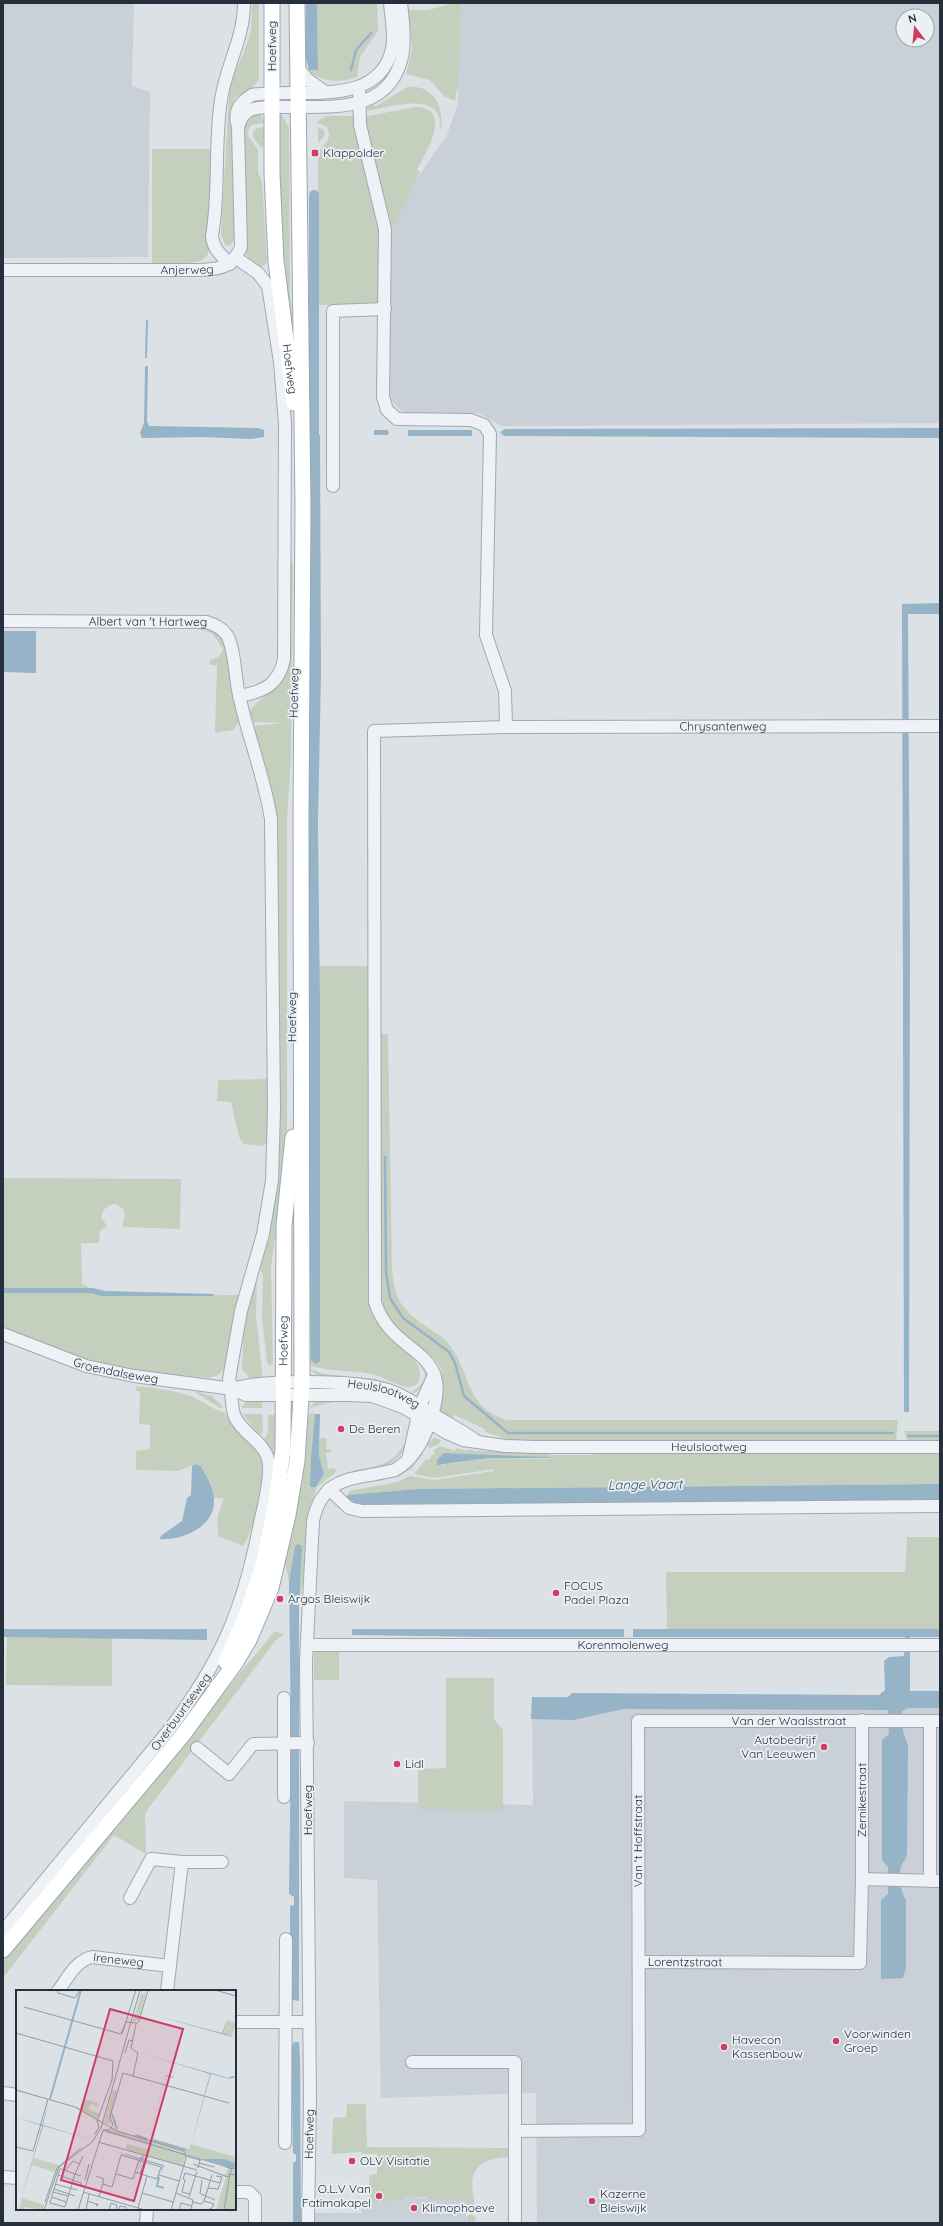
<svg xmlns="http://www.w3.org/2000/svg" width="943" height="2226" viewBox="0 0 943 2226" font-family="Quicksand,sans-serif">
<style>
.built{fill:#cad0d8;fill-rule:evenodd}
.green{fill:#c4d0bd;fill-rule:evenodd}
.water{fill:#96b3c7}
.pier{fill:#dce1e6}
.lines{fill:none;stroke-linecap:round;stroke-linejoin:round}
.stream{stroke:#96b3c7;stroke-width:2.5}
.canal{stroke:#96b3c7;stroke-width:10}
.minor-casing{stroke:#a1a8b0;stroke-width:14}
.major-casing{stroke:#9ba6b2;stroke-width:17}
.minor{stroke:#eef1f5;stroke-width:12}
.major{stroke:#fff;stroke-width:15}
.poi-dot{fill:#cf3d62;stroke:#ebf0f4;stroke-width:1.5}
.labels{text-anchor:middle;stroke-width:3.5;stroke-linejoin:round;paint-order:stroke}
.street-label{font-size:12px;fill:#25303c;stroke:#ebf0f4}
.poi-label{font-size:12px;fill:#25303c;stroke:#ebf0f4;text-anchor:start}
.water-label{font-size:13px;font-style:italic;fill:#2f5370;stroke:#ebf0f4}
.inset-river{fill:none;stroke:#96b3c7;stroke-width:2}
.inset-road{fill:none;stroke:#939aa2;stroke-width:1}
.view{fill:#cf3d62;fill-opacity:0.15;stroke:#cf3d62;stroke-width:2}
.inset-edge{fill:none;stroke:#25303c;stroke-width:2}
</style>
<rect width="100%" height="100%" fill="#dce1e6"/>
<path class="built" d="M3,3H134L132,86L150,92L148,257L3,258Z
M454,3H940V423L501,426L478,413H403L389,398L391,233L405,196L447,135L458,103ZM903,16H927V40H903Z
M940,1698V2223H537L536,2093L381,2098L377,1880L344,1878V1801L533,1805L532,1699Z
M404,2197L466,2199V2223H315V2213H361V2202L404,2200Z"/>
<path class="green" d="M252,3H259V80L250,90L235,98L232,109L235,239L229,246L225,245L221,234L230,81L242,57L251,32Z
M317,3H377L378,31L360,57L357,77C341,83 323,82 309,72V70L318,69Z
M455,3H461L459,74L455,101L445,97L430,80L406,74L412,50L410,23L405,10H428Z
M407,87C433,84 444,106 441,129C439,125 440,119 438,114C427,94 385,108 367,111L366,110L370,105L376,106Z
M415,107C454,108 426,152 417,170L420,172L393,228L388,229L363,117Z
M280,112L289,127L290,291L294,344L279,223L277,119Z
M255,114H260L265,123L251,125L247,134L258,150V172L262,182L267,262L260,269L250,261L246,253L242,128L248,117Z
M326,116H353L380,225L381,304L319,305L318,152C325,144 333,138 327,127L318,123V121Z
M266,127L262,149L253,137V131L258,128Z
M318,127L324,130L325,135L318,144Z
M152,149H213L208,243L210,250C205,261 199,262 187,263V266H152Z
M288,563H293L291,759L287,818V1151L271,1267L273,1363L270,1366L267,1362L262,1318L263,1274L258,1267L268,1232L272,794L253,726L283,723L258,722L252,724L250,712C256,698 275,694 283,678Z
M115,625H201L215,631L220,636L227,649L240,719L234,730L215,733L217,665H210V660C217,658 221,656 223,649L212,633L194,628L111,629Z
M308,946L310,1188L320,1361L319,966H368L370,1281C373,1295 373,1312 379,1324C388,1343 429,1357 418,1383C408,1394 388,1379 376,1375C354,1369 331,1373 309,1365L306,1360Z
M377,1034H388L392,1268C394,1301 403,1311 430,1329C438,1334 446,1340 451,1347C471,1374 465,1407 507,1420H898L896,1442H515L485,1432V1429L454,1415L453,1420L443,1415C427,1390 461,1379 424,1349L422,1350L390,1322L379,1298Z
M268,1079L269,1140L262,1146L244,1144L239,1137L231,1102L217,1101L218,1080Z
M3,1178L181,1179L180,1229L124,1227L122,1224L125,1217L124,1210L116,1204C107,1205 104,1208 101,1217L107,1226L100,1230L99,1243H81L82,1284L90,1288H3Z
M257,1274L256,1316L263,1379L251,1380L242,1369L244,1321Z
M3,1293H91L101,1296L241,1295L225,1368L218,1375L210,1378L145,1372L96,1365L3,1330Z
M420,1363C433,1373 425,1390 411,1394C421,1382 431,1383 420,1363Z
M310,1369L324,1374L376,1379L407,1392L365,1380L323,1377L315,1374Z
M137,1386C154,1388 173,1390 190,1396C202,1400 212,1410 224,1412C232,1428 249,1437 258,1452C272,1475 256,1526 243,1546L218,1536L217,1518L224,1498H214L212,1486L201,1466L194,1464L178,1471L136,1470V1451L150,1449V1425L139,1424L140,1392L135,1390Z
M196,1391L212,1396L223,1407L220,1408L196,1393Z
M320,1399H361L376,1403L340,1400L310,1408L315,1401Z
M251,1401L262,1402V1408H242L244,1403Z
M312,1413L315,1414L311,1457L316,1487L324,1475L319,1456L320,1438H327L326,1449L332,1450L331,1452L326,1453L328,1469L335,1468L336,1472L317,1487L311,1505L301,1597H299V1577L295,1546L289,1581L284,1560L302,1485L307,1417Z
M243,1414H262L263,1432L258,1435Z
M268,1415H277L275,1463L264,1440L268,1432Z
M904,1431H940V1442H908Z
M434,1438L441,1440L440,1443L431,1448L425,1445Z
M403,1445H406C397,1468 376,1468 354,1473L351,1471C372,1467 393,1466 403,1445Z
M441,1446L455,1451L456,1448L467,1451L468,1449L476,1451H546L549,1455H592L595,1451H940V1484L418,1489L348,1495L349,1491L397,1482L410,1476L435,1480L494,1471V1469L434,1478L414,1474L426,1459L429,1460L435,1452L433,1450ZM450,1453L549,1457V1459L488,1458L441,1465Z
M422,1451L423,1454L411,1469L399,1476L349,1485C378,1479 407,1480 422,1451Z
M907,1537H940V1629H667L666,1572H905Z
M275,1631L284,1635L276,1640L148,1809L145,1815L146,1854L114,1835L3,1978V1962L48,1904Z
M7,1637L112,1638V1686L6,1685Z
M323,1648H339V1680H314V1653L322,1651Z
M446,1678H494V1719L503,1730V1810L418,1809V1769L446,1768Z
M347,2104H366L367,2147L509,2148V2157C495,2157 477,2161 473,2177C471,2185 474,2199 475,2208H467L466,2199H428V2197H404V2200L370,2202L369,2175L377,2174V2154H361V2152L332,2154L333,2118L346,2117Z
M466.5 2219a4.5 4.5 0 1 1 9 0a4.5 4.5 0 1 1-9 0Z"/>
<path class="water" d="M306,3H317L318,70H309L306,59Z
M146,320H148L147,358H145Z
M145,366H148L147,421L149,426L258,428L264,430V437L250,439L202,437L142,438L140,433L144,423Z
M940,428V438L504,436L500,432L505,429Z
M374,430H388L389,433L387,435H374Z
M408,430H472V436H408Z
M310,434L320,435L321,674L318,822L320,1012V1361L316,1364L311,1360C308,1051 308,743 310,434Z
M940,603V614H908L910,947L909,1412H904L902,604Z
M3,631H36V673L3,672Z
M3,1288H93L105,1291L215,1294L212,1296H101L91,1293H3Z
M315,1414H320L319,1456L324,1474L316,1487H310L311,1457Z
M444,1453L549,1457V1458H488L437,1465V1460Z
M194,1464L201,1466C207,1478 214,1487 214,1501C215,1527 181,1541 159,1539L162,1535L182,1521L187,1498L191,1495L192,1466Z
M940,1484V1500L895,1502L358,1505L346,1497L348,1495L418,1489Z
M298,1544L302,1546L299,1606V2001L293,2000L290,1995V1906L294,1905V1897L289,1894L291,1737L289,1581L295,1546Z
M3,1629H207V1640L3,1637Z
M352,1629H940V1637H910V1691H940V1708H908L902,1711L903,1731L908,1745L907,1852C907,1859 903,1861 901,1867C898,1876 901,1893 906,1900V1968L903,1978L881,1979V1900L888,1894V1867L882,1860V1740L889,1734L888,1710L623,1709L573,1720L531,1719L532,1697H568L572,1693L879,1695L885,1690L884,1661L889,1657L904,1656L905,1637H488L352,1635Z
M294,2042H299L300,2059L301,2223H293V2163L296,2161V2155L293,2153L291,2048Z"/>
<path class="pier" d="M624,1627H633V1638H624Z"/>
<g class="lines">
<path class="stream" d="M351,70L356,50L371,33
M385,1157L386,1272L390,1298L403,1318L449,1352L455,1363L464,1396L508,1433H893
M908,1436H940"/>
<path class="canal" d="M314,195V448"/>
<defs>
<g id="minor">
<path d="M297,67L308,80L325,92"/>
<path d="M238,127C240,120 244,113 250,110C259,106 271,107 281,107C329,106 392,116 403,52C405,36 403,19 401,3"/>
<path d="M236,258L258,273L268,286L280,362L285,424L284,659C279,685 263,692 239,696"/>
<path d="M230,264C221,255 213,249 212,236C220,191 214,145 221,100C226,65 244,39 244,3"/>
<path id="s1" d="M3,270H199C220,269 232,268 241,247L238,127C233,112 239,103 252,95C296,87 378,110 392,49C395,35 391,17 390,3"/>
<path d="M333,486V311L385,309"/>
<path id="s2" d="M3,621L207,622C215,625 222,628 227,635C235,649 235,679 239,695C248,737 264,775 271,819L274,1109L272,1181L263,1234L241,1311L229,1379C233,1391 230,1406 235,1417C243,1435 268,1443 269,1465C270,1486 263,1508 259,1528C242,1612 221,1661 169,1730L3,1931"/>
<path id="s3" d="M506,727L940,726"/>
<path id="s4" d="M3,1334L86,1366L134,1376L233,1389L246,1395H349L372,1396L403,1407L447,1433L463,1440L505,1446L535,1447H940"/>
<path id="s5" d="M233,1389C264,1379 356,1380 388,1390C404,1395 417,1405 431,1413C447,1423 463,1431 478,1442"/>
<path d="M408,1460L420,1406L434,1375"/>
<path d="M329,1489L349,1508L362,1511L940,1506"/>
<path id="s6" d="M307,1645H940"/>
<path d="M930,1721V1881"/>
<path d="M197,1748L229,1774L253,1744L308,1743"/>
<path d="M284,1797V1698"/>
<path d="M862,1879V1720"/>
<path d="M130,1898L151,1859L182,1862H222"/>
<path id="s7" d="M639,1962L860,1963L862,1879L940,1881"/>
<path id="s8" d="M58,1991C68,1978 75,1961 92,1957L170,1966"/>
<path d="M167,1991L182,1862"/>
<path d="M235,2022H308"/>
<path d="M412,2062H515V2223"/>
<path d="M3,2093L17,2095"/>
<path id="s9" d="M515,2131L639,2130L638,1721H940"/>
<path d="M285,2143L286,1939"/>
<path d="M3,2177L17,2178"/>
<path d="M235,2192H249L255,2198V2223"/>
<path d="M146,2223L147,2209"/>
<path id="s10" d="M308,2223L310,2100L306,1662L313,1521C323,1473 357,1480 395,1470C413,1459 422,1443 429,1424C459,1345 393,1360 375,1302L374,731L506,727L505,691L486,635L490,434L484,425L471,420L397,419L387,410L383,397L385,229L360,125L359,87"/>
</g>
<g id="major">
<path id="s11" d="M272,3V173L276,261L294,403"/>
<path id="s12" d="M226,1662L248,1610L263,1566L276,1502L283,1449L284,1225L293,1137"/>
<path d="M3,1950L182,1736L236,1662L249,1640L271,1588L288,1515L297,1461L302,1383L301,815L303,507L297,3"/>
</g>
</defs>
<use href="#minor" class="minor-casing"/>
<use href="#major" class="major-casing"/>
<use href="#minor" class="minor"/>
<use href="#major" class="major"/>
</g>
<g class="poi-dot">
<rect x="311" y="149" width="8" height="8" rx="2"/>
<circle cx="341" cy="1429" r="4"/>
<circle cx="556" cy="1593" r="4"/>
<circle cx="280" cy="1599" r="4"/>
<circle cx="824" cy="1747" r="4"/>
<circle cx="397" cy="1764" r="4"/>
<circle cx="836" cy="2041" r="4"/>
<circle cx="724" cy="2047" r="4"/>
<circle cx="352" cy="2161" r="4"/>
<circle cx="379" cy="2196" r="4"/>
<circle cx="592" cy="2201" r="4"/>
<circle cx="414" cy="2208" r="4"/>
</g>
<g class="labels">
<g class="street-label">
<text transform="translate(272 46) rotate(-90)" y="4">Hoefweg</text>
<text dy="4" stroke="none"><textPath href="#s1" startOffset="184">Anjerweg</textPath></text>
<text dy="4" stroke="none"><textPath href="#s11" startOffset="367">Hoefweg</textPath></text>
<text dy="4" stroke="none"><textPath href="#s2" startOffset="145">Albert van 't Hartweg</textPath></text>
<text transform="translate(294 693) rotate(-89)" y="4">Hoefweg</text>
<text dy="4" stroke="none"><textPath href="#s3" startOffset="217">Chrysantenweg</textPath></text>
<text transform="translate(292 1017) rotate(-90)" y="4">Hoefweg</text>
<text dy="4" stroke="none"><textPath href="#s12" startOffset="330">Hoefweg</textPath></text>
<text dy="4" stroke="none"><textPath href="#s4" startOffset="119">Groendalseweg</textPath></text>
<text dy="4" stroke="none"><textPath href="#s5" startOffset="153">Heulslootweg</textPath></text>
<text dy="4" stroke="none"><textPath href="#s4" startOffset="726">Heulslootweg</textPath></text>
<text dy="4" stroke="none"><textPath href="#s6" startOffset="316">Korenmolenweg</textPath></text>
<text transform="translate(181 1712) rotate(-54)" y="4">Overbuurtseweg</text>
<text dy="4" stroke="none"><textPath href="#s9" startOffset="684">Van der Waalsstraat</textPath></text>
<text transform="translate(862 1800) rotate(-90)" y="4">Zernikestraat</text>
<text transform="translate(308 1810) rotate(-90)" y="4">Hoefweg</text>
<text transform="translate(638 1841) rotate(-90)" y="4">Van 't Hoffstraat</text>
<text dy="4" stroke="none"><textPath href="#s8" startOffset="76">Ireneweg</textPath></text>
<text dy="4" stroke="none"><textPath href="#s7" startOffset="46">Lorentzstraat</textPath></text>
<text dy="4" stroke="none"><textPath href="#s10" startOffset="89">Hoefweg</textPath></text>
</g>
<g class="poi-label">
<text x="323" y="157">Klappolder</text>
<text x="349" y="1433">De Beren</text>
<text x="564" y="1590">FOCUS<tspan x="564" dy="14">Padel Plaza</tspan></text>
<text x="288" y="1603">Argos Bleiswijk</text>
<text x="816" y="1744" text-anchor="end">Autobedrijf<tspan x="816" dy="14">Van Leeuwen</tspan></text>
<text x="405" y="1768">Lidl</text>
<text x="844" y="2038">Voorwinden<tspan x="844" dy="14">Groep</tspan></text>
<text x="732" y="2044">Havecon<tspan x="732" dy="14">Kassenbouw</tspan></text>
<text x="360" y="2165">OLV Visitatie</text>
<text x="371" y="2193" text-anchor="end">O.L.V Van<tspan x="371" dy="14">Fatimakapel</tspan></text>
<text x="600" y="2198">Kazerne<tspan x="600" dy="14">Bleiswijk</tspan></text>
<text x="422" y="2212">Klimophoeve</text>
</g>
<g class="water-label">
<text transform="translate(645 1484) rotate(-1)" y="5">Lange Vaart</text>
</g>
</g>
<g transform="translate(16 1990)">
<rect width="220" height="220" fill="#dce1e6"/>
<path d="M126,0V4L130,3L123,29L117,32ZM211,30L220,33L216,46L207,43ZM97,100L101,101L94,127L95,135L88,132ZM67,109L82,113L81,117L76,114L72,119L84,124L80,129L58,116L64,118ZM96,139L165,160L169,163L88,142L169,165L167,176L110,159L111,154L129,159L135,156L88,142ZM132,149L172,160L175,154L220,167V176L170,164ZM172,165H173L179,167L212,177L220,178V220H200L210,187L197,183L210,186L208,184H210L212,178ZM18,168L43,175L38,182L16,175ZM6,208L28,215L27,220L9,217L7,220H3Z" fill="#c4d0bd"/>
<path d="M134,24L206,43L211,30L207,43L220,48ZM123,63L213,88L216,86L220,87L214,89L195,84L173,162L194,84L161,74L157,88L150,86L133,147L150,85L157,87L161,74ZM33,111L27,135L74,149L27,136L2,220L26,136L0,127L26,135ZM88,141L188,169H208L220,173V180ZM98,161L124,168L128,165L127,169L148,175L145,184L146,176L126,170L118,190L125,170Z" fill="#96b3c7"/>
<path class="inset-river" d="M34,109L65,0M96,124L101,139M119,145L131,149M137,150L171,160M143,187L141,196L148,198"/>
<path class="inset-road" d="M41,0L42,3L59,8L64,0M199,0L220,6M8,17L105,44L110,32L120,33M0,43L97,71L96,90L81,131L83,137L79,144M106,44L120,0M109,63L113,50L117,51M117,86L213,113M0,100L59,117L101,141L168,161L170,168L155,220M87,140H93L97,135L94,127L107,83L117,86L122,63L115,58L120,34L123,31L132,0M87,140L170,165M82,152L181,180M0,157L17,161L32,109M170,166L184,170L182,178M183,173L198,177M177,174L212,187L216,179L210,177M50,180L57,171L64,174M119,182L123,170M124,184L128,172M42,185L65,193V197M143,185L163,191M65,186L59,184L46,179H44L34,213L49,217L58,187L59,184L67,166M80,186L88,189L83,207M69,190L73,174M169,190L167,189L169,183L204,193M169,190L166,202L174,204M39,194L61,200M87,194L96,197L105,165L145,177L141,189L119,182L117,189L100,184M192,198L202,199L206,187L200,186M38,199L59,206M37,202L52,206M67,202L129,220M126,203L157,212M160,203L177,210L175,220M184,204L186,190M185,204L199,210M36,207L50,212M173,207L181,181M71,211L80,214H82L81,216L80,214M188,211L196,185M188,211L198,214L196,218L191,220M29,212L41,178L65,158M177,212L185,214L188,211M122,218L131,186M28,220L43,177L76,152L85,138L124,0M62,220L87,140M70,220L73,204M93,220L95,213L101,215L100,220M102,220L104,216L110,217V220M163,220L165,213L176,216M208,220L214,184L220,185"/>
<path class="view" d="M94,19L167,39L118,211L45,190Z"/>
<rect width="220" height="220" class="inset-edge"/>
</g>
<rect width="943" height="2226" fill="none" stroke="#25303c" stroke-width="8"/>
<g transform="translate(915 28) rotate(344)"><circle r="19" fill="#ebf0f4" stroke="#9ca3aa"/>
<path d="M0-3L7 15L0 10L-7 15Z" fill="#cf3d62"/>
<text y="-6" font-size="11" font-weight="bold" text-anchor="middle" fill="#25303c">N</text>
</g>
</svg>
